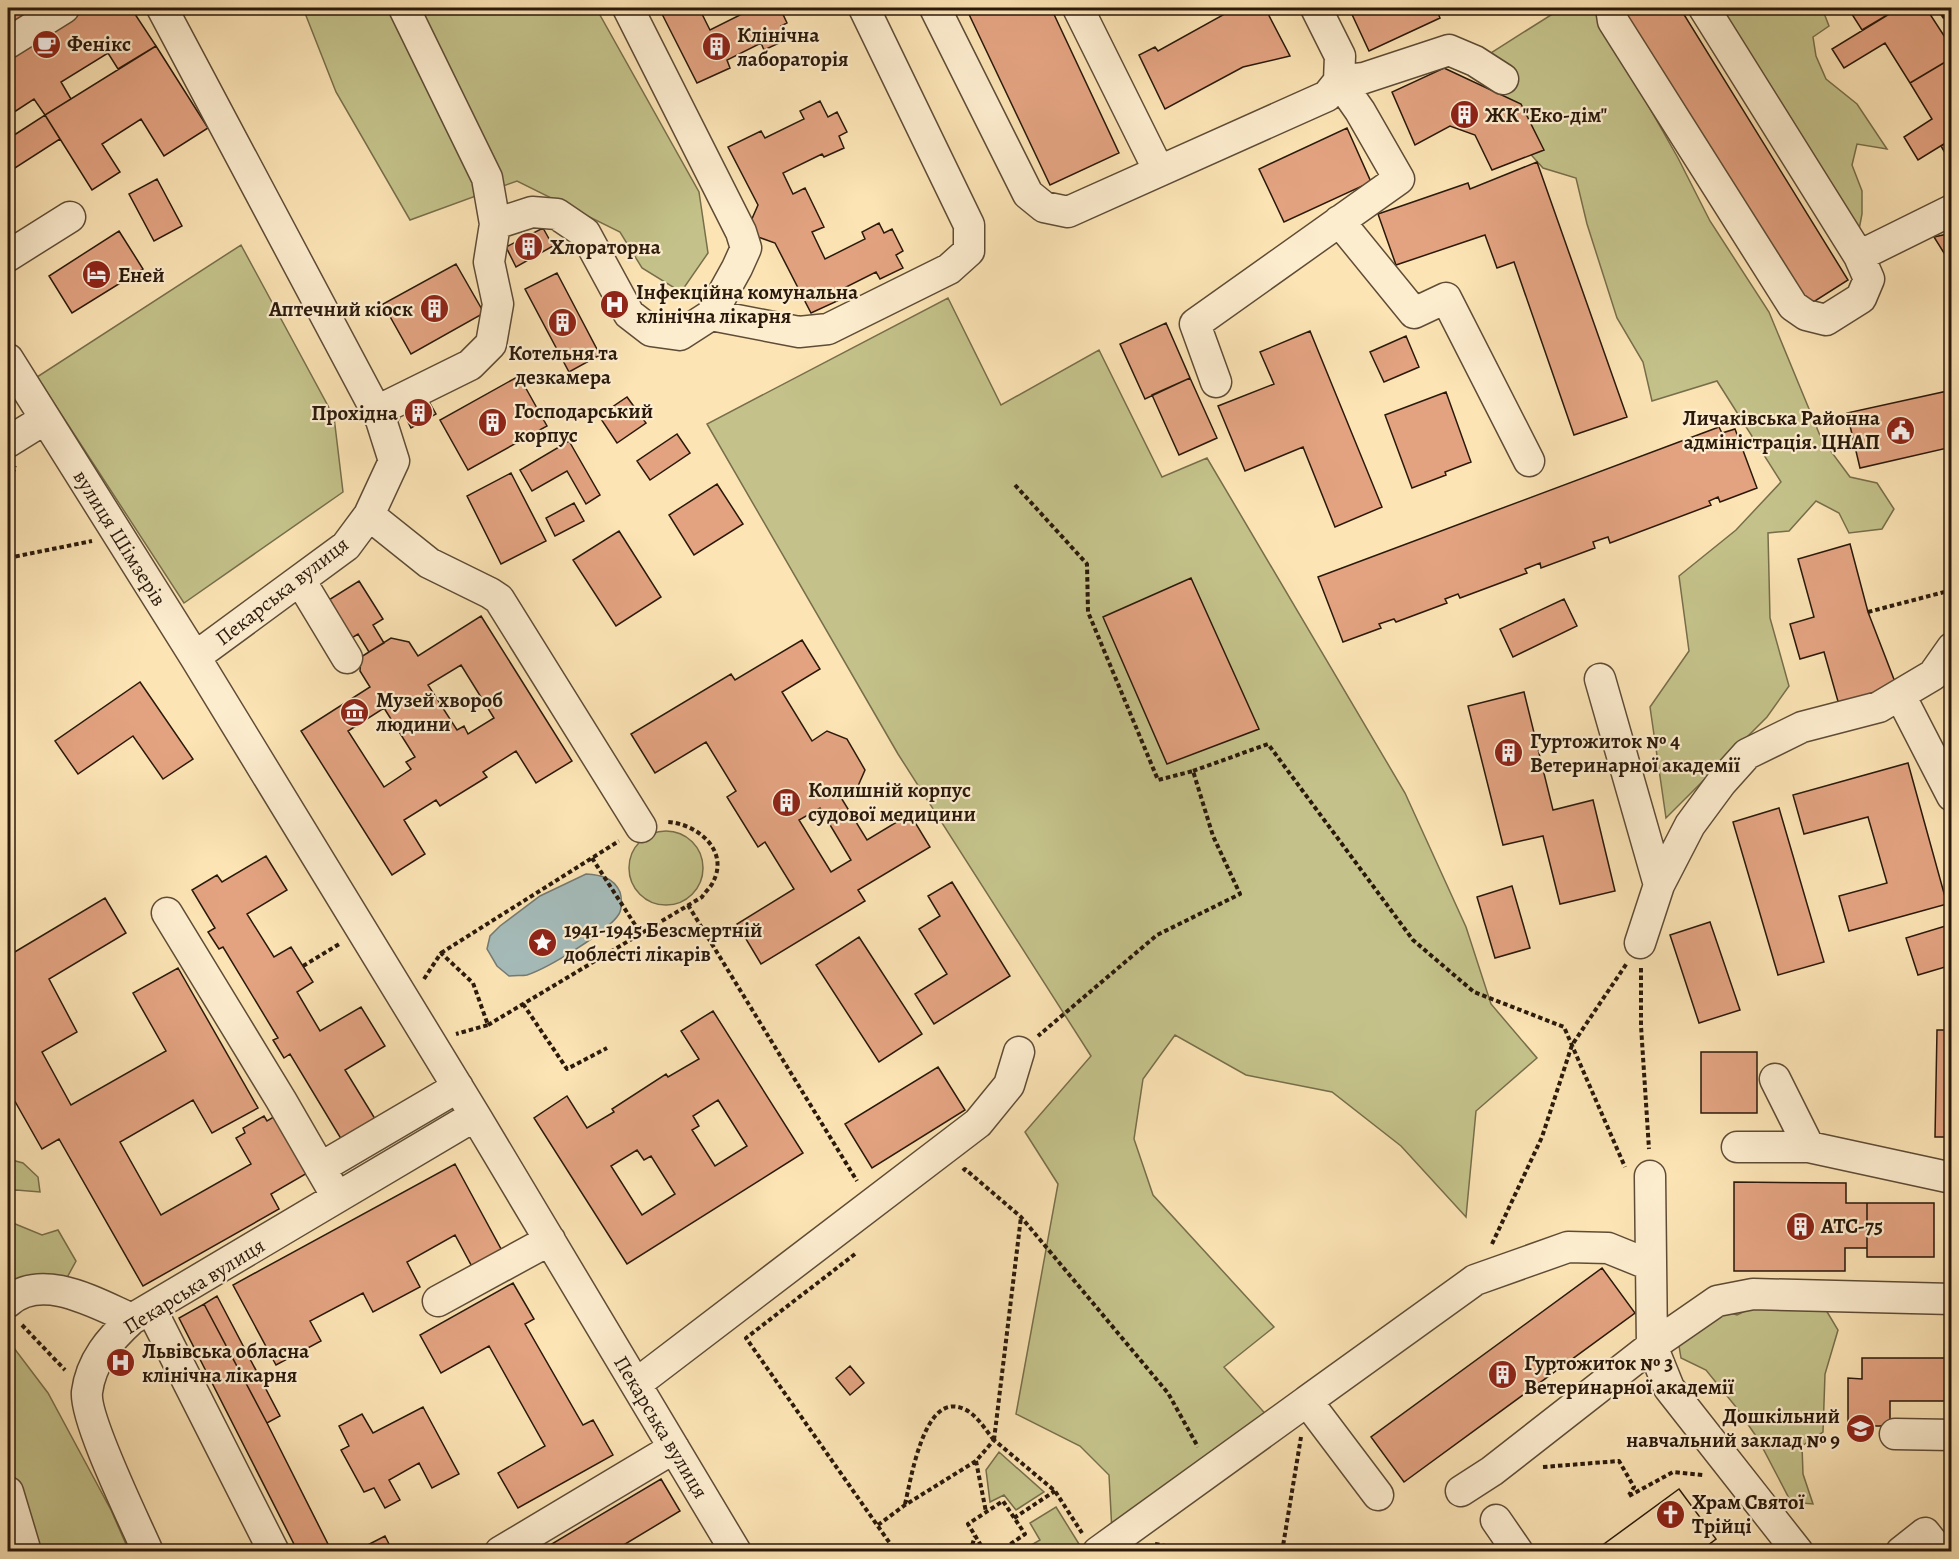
<svg xmlns="http://www.w3.org/2000/svg" width="1959" height="1559" viewBox="0 0 1959 1559" font-family="Alegreya,serif">
<style>
.green{fill:#c4c28a;stroke:#776e4a;stroke-width:1.5}
.water{fill:#a5bbb9;stroke:#747a73;stroke-width:1.5}
.building{fill:#e3a381;stroke:#2a190b;stroke-width:1.5;fill-rule:evenodd}
.lines{fill:none;stroke-linecap:round;stroke-linejoin:round}
.minor-casing{stroke:#5e4c36;stroke-width:33}
.path{stroke:#2a190b;stroke-width:4;stroke-dasharray:4.5 3;stroke-linecap:butt}
.minor{stroke:#fdedcf;stroke-width:30}
.labels{text-anchor:middle;stroke-width:4.5;stroke-linejoin:round;paint-order:stroke}
.poi-label{font-size:21px;font-weight:bold;fill:#2a190b;stroke:#fdedcf;text-anchor:start}
.street-label{font-size:21px;fill:#2a190b;stroke:#fdedcf}
</style>
<rect width="100%" height="100%" fill="#fce4b5"/>
<filter id="stains"><feTurbulence type="fractalNoise" baseFrequency=".00333" numOctaves="4"/><feColorMatrix values="0 0 0 0 .2 0 0 0 0 .09 0 0 0 0 .02 0 0 0 .5 -.17"/></filter>
<radialGradient id="worn" r=".72"><stop offset=".6" stop-color="#630" stop-opacity="0"/><stop offset="1" stop-color="#630" stop-opacity=".3"/></radialGradient>
<path class="green" d="M303,8H596L699,192L708,253L681,292L642,268L620,232L517,181L410,220L336,92Z
M1562,8H1597L1615,47L1678,158L1710,221L1769,312L1821,438L1850,477L1877,483L1894,509L1882,529L1849,533L1839,513L1816,501L1789,531L1768,533L1770,618L1789,686L1767,717L1666,818L1650,707L1689,651L1679,576L1736,530L1781,482L1717,381L1652,401L1643,362L1617,318L1587,224L1576,178L1543,168L1524,147L1495,101L1486,56Z
M1692,8H1822L1829,26L1813,37L1816,56L1826,79L1857,104L1887,149L1857,144L1852,165L1862,191V214L1858,235Z
M241,245L334,417L343,492L184,603L37,377Z
M948,298L1001,405L1099,350L1162,477L1207,458L1405,793L1466,927L1491,1004L1537,1058L1476,1111L1466,1217L1401,1146L1332,1092L1246,1075L1175,1035L1143,1079L1134,1139L1153,1195L1274,1327L1224,1367L1270,1419L1112,1532L1109,1475L1080,1446L1016,1414L1058,1184L1025,1132L1091,1056L898,754L707,424Z
M629 868a37 37 0 1 1 74 0a37 37 0 1 1-74 0Z
M8,1159L23,1163L38,1177L40,1192L16,1190L8,1192Z
M8,1221L42,1235L58,1230L76,1261L56,1298L8,1294Z
M1768,1300L1826,1310L1838,1330L1825,1374L1823,1432L1802,1446L1803,1474L1813,1504L1791,1502L1758,1439L1736,1407L1706,1370L1681,1358L1678,1340L1700,1303L1737,1315Z
M8,1344L14,1348L48,1393L111,1510L129,1551H21L8,1530Z
M999,1452L1044,1492L1016,1510L1004,1495L990,1502L986,1470Z
M1056,1507L1079,1544L1067,1551H1021L1040,1540L1030,1523Z"/>
<path class="water" d="M586,874C601,875 613,877 620,892C622,898 622,909 619,914C608,932 548,968 527,975C522,976 515,975 509,976L497,966L487,949L490,936L500,926L540,896Z"/>
<path class="building" d="M8,8H41L8,31Z
M83,8H131L156,46L118,69L108,53L61,82L71,99L45,115L34,99L8,116V55Z
M646,8H699L710,30L750,10L748,8H780L787,23L781,26L788,39L764,50L761,43L727,60L730,68L697,83L662,14Z
M966,8H1051L1119,153L1050,185Z
M1220,8H1265L1290,56L1243,67L1165,109L1139,55L1155,47L1158,51L1223,15Z
M1349,8H1436L1440,18L1369,51Z
M1618,8H1680L1848,280L1804,308Z
M1848,8H1899L1862,30Z
M1899,8H1926L1952,48V58L1910,83L1885,43L1844,68L1832,49Z
M156,46L208,128L164,156L141,119L102,144L120,172L92,190L45,115Z
M1952,58V139L1918,160L1904,137L1932,119L1910,83Z
M1444,68L1521,104L1544,150L1492,170L1475,135L1450,126L1415,145L1392,92Z
M820,101L828,117L837,112L847,132L839,136L844,148L824,157L822,154L783,173L793,194L805,188L824,227L812,232L825,259L865,239L862,232L879,223L884,233L892,229L903,251L896,255L903,268L880,279L876,272L842,289L846,297L811,313L775,243L758,237L751,221L758,205L728,147L761,131L765,138L804,119L800,111Z
M45,115L60,139L15,168L8,157V139Z
M1347,128L1371,182L1284,222L1259,169Z
M1952,139V165L1941,146Z
M1537,162L1627,417L1574,435L1514,262L1497,268L1485,235L1396,265L1378,214L1468,183L1470,189Z
M157,179L182,226L154,241L129,194Z
M543,228L553,246L516,267L506,247Z
M119,231L143,269L72,313L49,276Z
M1952,233V260L1949,261L1934,237Z
M456,264L484,313L411,354L383,304Z
M557,273L600,355L569,372L525,289Z
M1166,323L1190,378L1145,399L1120,344Z
M1310,331L1382,507L1335,527L1303,447L1245,471L1218,406L1274,384L1260,352Z
M1406,336L1419,367L1384,382L1370,352Z
M519,376L547,426L468,470L440,420Z
M1190,378L1217,438L1179,455L1152,395Z
M1952,390V447L1860,468L1847,413Z
M1446,392L1471,462L1445,472L1446,475L1412,488L1385,415Z
M627,397L646,423L617,443L599,416Z
M427,398L436,414L411,428L403,412Z
M1719,427L1722,433L1735,429L1757,488L1720,502L1718,497L1709,501L1711,505L1610,543L1608,537L1593,542L1595,548L1541,568L1540,563L1525,569L1527,573L1460,598L1458,594L1445,599L1447,603L1396,622L1394,619L1379,624L1381,628L1343,642L1318,577Z
M677,434L690,453L650,480L637,461Z
M569,441L600,495L586,504L567,471L532,491L520,470Z
M511,473L546,541L501,564L467,496Z
M717,484L743,524L694,555L669,515Z
M574,503L584,521L555,536L546,518Z
M619,531L661,597L616,626L573,560Z
M1850,544L1868,612L1900,695L1839,705L1824,652L1800,659L1790,624L1814,617L1798,559Z
M1191,578L1259,729L1167,764L1103,617Z
M359,581L383,619L373,625L384,643L369,652L358,634L347,641L324,603Z
M1564,599L1577,626L1513,657L1500,629Z
M481,616L572,761L536,783L516,751L483,772L487,777L440,806L436,800L404,820L425,854L392,875L301,731L370,687L360,671L361,657L391,638L409,642L418,656ZM461,665L494,718L468,734L464,726L457,730L428,685ZM384,708L415,757L406,762L411,769L384,787L348,731Z
M802,640L820,669L782,692L812,741L827,731L847,739L865,770L858,786L840,796L867,840L910,814L930,847L858,890L865,901L761,964L737,924L794,889L765,842L758,847L727,797L736,791L706,742L655,773L631,734L731,674L735,680ZM820,808L851,860L831,872L799,820Z
M140,682L193,759L163,779L133,736L78,774L55,741Z
M1524,692L1553,810L1593,800L1615,891L1560,904L1543,836L1503,845L1468,706Z
M1908,763L1947,904L1849,931L1839,896L1887,883L1868,817L1804,834L1793,795Z
M1779,808L1824,962L1778,975L1733,822Z
M266,856L287,890L247,914L274,957L291,947L313,982L297,992L320,1031L361,1007L385,1046L345,1070L377,1122L343,1142L290,1054L284,1058L273,1040L278,1038L223,947L219,949L208,932L215,928L192,890L217,875L222,882Z
M952,882L1010,976L934,1024L915,994L947,974L919,929L940,916L928,896Z
M1512,886L1530,948L1495,958L1477,897Z
M105,898L126,933L49,979L77,1032L42,1052L71,1105L166,1051L133,993L178,968L258,1108L212,1133L193,1100L120,1142L161,1215L251,1164L236,1138L245,1133L243,1128L264,1116L267,1121L277,1115L309,1172L271,1194L279,1209L143,1286L59,1139L42,1149L8,1089V1055L11,1053L8,1046V956Z
M1710,922L1740,1010L1699,1023L1670,935Z
M1952,924V965L1918,975L1906,938Z
M859,937L922,1034L879,1062L816,965Z
M713,1011L803,1153L627,1264L534,1118L567,1096L587,1128L614,1112L612,1109L666,1074L668,1077L699,1059L681,1031ZM718,1100L747,1146L715,1166L692,1130L699,1126L693,1116ZM637,1150L644,1160L651,1156L675,1194L642,1215L611,1166Z
M1937,1030H1952V1137H1935Z
M1701,1052H1757V1113H1701Z
M938,1067L965,1110L872,1168L845,1124Z
M455,1164L507,1260L477,1276L455,1235L407,1262L420,1287L373,1312L363,1293L310,1321L321,1341L276,1365L233,1285Z
M1734,1182L1846,1183V1203H1867V1257V1248H1845V1271H1734Z
M1867,1203H1934V1257H1867Z
M1602,1268L1635,1313L1404,1482L1371,1437Z
M513,1283L534,1319L525,1324L583,1425L593,1420L613,1455L518,1508L498,1473L545,1446L489,1346L441,1373L420,1335Z
M217,1296L280,1416L267,1423L204,1304Z
M204,1304L267,1423L332,1552H298L179,1318Z
M1862,1358H1952V1401H1890V1426H1848V1378L1862,1379Z
M850,1366L864,1383L850,1395L836,1378Z
M423,1407L459,1474L432,1488L419,1463L389,1480L400,1500L385,1508L374,1488L364,1492L341,1450L349,1446L339,1426L362,1414L373,1433Z
M661,1479L680,1511L612,1552H547L545,1548Z
M1679,1489L1716,1539L1699,1552H1593Z
M1679,1489L1716,1539L1699,1552H1593Z
M385,1536L393,1552H354Z"/>
<g class="lines">
<defs>
<path id="minor" d="M162,8L381,420L394,461L369,515L346,546L195,657
M404,8L487,178L495,224L532,212L557,214L585,233L629,314L651,331L680,335L711,315L799,332L828,329L949,269L969,251V225L864,8
M628,8L741,232L746,248L737,268L711,315
M935,8L1028,194L1044,207L1068,212L1327,96L1339,81L1340,56L1316,8
M1078,8L1159,171
M1611,8L1613,21L1793,306L1806,315L1826,320L1861,298L1869,279L1859,256L1704,8
M8,43L64,8
M1339,221L1414,313L1446,298L1529,461
M8,256L70,217
M1859,256L1952,210
M8,359L195,657L476,1117L736,1552
M1216,382L1195,324L1399,179L1360,111L1339,81L1364,78L1449,50L1475,61L1503,79
M381,420L389,405L470,365L491,344L498,304L489,262L495,224
M8,442L45,419
M369,515L429,563L490,593L499,599L641,827
M300,580L347,658
M1600,679L1659,885
M1900,695L1952,796
M167,913L281,1100L337,1197
M1640,943L1659,885L1690,825L1721,783L1747,754L1802,727L1879,707L1933,675L1952,648
M1775,1079L1809,1147
M1737,1147H1809L1952,1178
M320,1168L458,1087
M1650,1176L1652,1346L1669,1388L1798,1552
M438,1301L550,1240
M8,1302C42,1271 97,1304 132,1319
M151,1309L274,1552
M636,1384L978,1123L1009,1085L1019,1052
M1307,1401L1475,1280L1568,1247L1608,1248L1650,1265
M1895,1434L1952,1435
M1461,1491L1492,1471L1652,1346L1717,1301L1753,1294L1952,1299
M8,1492L26,1552
M1496,1520L1518,1552
M148,1552C135,1522 84,1419 87,1392C91,1361 110,1339 132,1319L461,1124L476,1117
M500,1552L674,1448
M1098,1552L1307,1401L1378,1495
M1901,1552L1925,1533L1940,1552"/>
</defs>
<use href="#minor" class="minor-casing"/>
<path class="path" d="M1938,8L1952,29
M1015,485L1087,564L1088,612L1158,780L1193,771L1213,836L1240,894L1157,935L1038,1036
M8,488L15,466
M8,558L92,541
M1868,612L1952,590
M1193,771L1268,744L1413,940L1474,992L1564,1027L1625,1167
M592,858L641,934
M688,905L857,1181
M441,953L619,841
M303,966L341,943
M1641,968V1026L1649,1149
M424,979L441,953L473,983L488,1025L456,1034
M523,1004L567,1069L607,1048
M488,1025L702,897C705,892 711,887 713,882C730,850 696,823 667,822
M963,1171L965,1169L1021,1217L1168,1393L1198,1447
M1492,1244L1542,1137L1572,1045L1627,963
M855,1254L746,1338L896,1552
M22,1325L65,1370
M994,1440L1021,1217
M976,1461L986,1512
M1543,1467L1619,1461L1634,1487L1629,1495
M1629,1496L1673,1472L1703,1475
M905,1504C911,1480 924,1390 964,1409C976,1414 985,1429 993,1439
M1014,1518L1055,1491
M878,1525L905,1505L976,1461L994,1440L1055,1491L1082,1533
M1155,1544L1198,1552
M970,1552L975,1536
M985,1552L968,1524L1003,1501L1025,1534L999,1552
M1282,1552L1301,1437"/>
<use href="#minor" class="minor"/>
</g>
<defs>
<symbol id="cafe-disc" viewBox="-11 -11 22 22"><circle r="9.5" fill="#8f2418" stroke="#fdedcf"/><path d="M-5.5-4.5H6V0H3Q3 3.5 0 3.5H-2.5Q-5.5 3.5-5.5 0ZM3-3.2v2h1.7v-2ZM-6 4.5H4V6H-6Z" fill="#fff"/></symbol>
<symbol id="building-disc" viewBox="-11 -11 22 22"><circle r="9.5" fill="#8f2418" stroke="#fdedcf"/><path d="M-4-6H4V6H1V3H-1V6H-4ZM-2.5-4.3h1.7v1.8h-1.7ZM.8-4.3h1.7v1.8H.8ZM-2.5-1h1.7V.8h-1.7ZM.8-1h1.7V.8H.8Z" fill="#fff"/></symbol>
<symbol id="hotel-disc" viewBox="-11 -11 22 22"><circle r="9.5" fill="#8f2418" stroke="#fdedcf"/><path d="M-6-4.5h1.5V1H6V5H4.5V3h-9V5H-6ZM-4 0a1.8 1.8 0 1 1 3.6 0ZM.5 0V-2.5h3Q6-2.5 6 0Z" fill="#fff"/></symbol>
<symbol id="hospital-disc" viewBox="-11 -11 22 22"><circle r="9.5" fill="#8f2418" stroke="#fdedcf"/><path d="M-5-5h3v3.5h4V-5h3V5h-3V1.5h-4V5h-3Z" fill="#fff"/></symbol>
<symbol id="civic-disc" viewBox="-11 -11 22 22"><circle r="9.5" fill="#8f2418" stroke="#fdedcf"/><path d="M-.6-6.5H3V-4.5H.6V-3L4-1V1h2V6H-6V1h2V-1L-.6-3ZM-1.2 2.5V6h2.4V2.5Z" fill="#fff"/></symbol>
<symbol id="museum-disc" viewBox="-11 -11 22 22"><circle r="9.5" fill="#8f2418" stroke="#fdedcf"/><path d="M0-6L6-3V-2H-6V-3ZM-5-1h2V3h-2ZM-1-1h2V3h-2ZM3-1h2V3H3ZM-6 4H6V6H-6Z" fill="#fff"/></symbol>
<symbol id="sight-disc" viewBox="-11 -11 22 22"><circle r="9.5" fill="#8f2418" stroke="#fdedcf"/><path d="M0-6L1.8-2.2L6-1.7L2.9 1.2L3.7 5.4L0 3.3L-3.7 5.4L-2.9 1.2L-6-1.7L-1.8-2.2Z" fill="#fff"/></symbol>
<symbol id="school-disc" viewBox="-11 -11 22 22"><circle r="9.5" fill="#8f2418" stroke="#fdedcf"/><path d="M0-5L7-2L0 1L-7-2ZM-4 1L0 2.5L4 1V4Q0 6-4 4Z" fill="#fff"/></symbol>
<symbol id="church-disc" viewBox="-11 -11 22 22"><circle r="9.5" fill="#8f2418" stroke="#fdedcf"/><path d="M-1.2-6h2.4v3.5h3.3v2.4h-3.3V6h-2.4V-.1h-3.3v-2.4h3.3Z" fill="#fff"/></symbol>
</defs>
<g fill-rule="evenodd">
<use href="#cafe-disc" x="30" y="28" width="33" height="33"/>
<use href="#building-disc" x="700" y="30" width="33" height="33"/>
<use href="#building-disc" x="1448" y="98" width="33" height="33"/>
<use href="#building-disc" x="512" y="230" width="33" height="33"/>
<use href="#hotel-disc" x="80" y="258" width="33" height="33"/>
<use href="#hospital-disc" x="598" y="288" width="33" height="33"/>
<use href="#building-disc" x="418" y="292" width="33" height="33"/>
<use href="#building-disc" x="546" y="306" width="33" height="33"/>
<use href="#building-disc" x="402" y="396" width="33" height="33"/>
<use href="#building-disc" x="476" y="406" width="33" height="33"/>
<use href="#civic-disc" x="1884" y="414" width="33" height="33"/>
<use href="#museum-disc" x="338" y="696" width="33" height="33"/>
<use href="#building-disc" x="1492" y="736" width="33" height="33"/>
<use href="#building-disc" x="770" y="786" width="33" height="33"/>
<use href="#sight-disc" x="526" y="926" width="33" height="33"/>
<use href="#building-disc" x="1784" y="1210" width="33" height="33"/>
<use href="#hospital-disc" x="104" y="1346" width="33" height="33"/>
<use href="#building-disc" x="1486" y="1358" width="33" height="33"/>
<use href="#school-disc" x="1844" y="1412" width="33" height="33"/>
<use href="#church-disc" x="1654" y="1498" width="33" height="33"/>
</g>
<g class="labels">
<g class="poi-label">
<text x="737" y="42">Клінічна<tspan x="737" dy="24">лабораторія</tspan></text>
<text x="67" y="51">Фенікс</text>
<text x="1485" y="122">ЖК "Еко-дім"</text>
<text x="550" y="254">Хлораторна</text>
<text x="118" y="282">Еней</text>
<text x="636" y="299">Інфекційна комунальна<tspan x="636" dy="24">клінічна лікарня</tspan></text>
<text x="413" y="316" text-anchor="end">Аптечний кіоск</text>
<text x="563" y="360" text-anchor="middle">Котельня та<tspan x="563" dy="24">дезкамера</tspan></text>
<text x="514" y="418">Господарський<tspan x="514" dy="24">корпус</tspan></text>
<text x="398" y="420" text-anchor="end">Прохідна</text>
<text x="1880" y="425" text-anchor="end">Личаківська Районна<tspan x="1880" dy="24">адміністрація. ЦНАП</tspan></text>
<text x="376" y="707">Музей хвороб<tspan x="376" dy="24">людини</tspan></text>
<text x="1530" y="748">Гуртожиток № 4<tspan x="1530" dy="24">Ветеринарної академії</tspan></text>
<text x="808" y="797">Колишній корпус<tspan x="808" dy="24">судової медицини</tspan></text>
<text x="564" y="937">1941-1945 Безсмертній<tspan x="564" dy="24">доблесті лікарів</tspan></text>
<text x="1821" y="1233">АТС-75</text>
<text x="142" y="1358">Львівська обласна<tspan x="142" dy="24">клінічна лікарня</tspan></text>
<text x="1524" y="1370">Гуртожиток № 3<tspan x="1524" dy="24">Ветеринарної академії</tspan></text>
<text x="1840" y="1423" text-anchor="end">Дошкільний<tspan x="1840" dy="24">навчальний заклад № 9</tspan></text>
<text x="1692" y="1509">Храм Святої<tspan x="1692" dy="24">Трійці</tspan></text>
</g>
<g class="street-label">
<text transform="translate(120 538) rotate(58)" y="7">вулиця Шімзерів</text>
<text transform="translate(282 591) rotate(-38)" y="7">Пекарська вулиця</text>
<text transform="translate(194 1286) rotate(-32)" y="7">Пекарська вулиця</text>
<text transform="translate(661 1427) rotate(59)" y="7">Пекарська вулиця</text>
</g>
</g>
<rect width="1959" height="1559" fill="none" stroke="#fce4b5" stroke-width="30"/>
<rect x="9" y="9" width="1941" height="1541" fill="none" stroke="#2a190b" stroke-width="3"/>
<rect x="15" y="15" width="1929" height="1529" fill="none" stroke="#2a190b" stroke-width="1.5"/>
<rect width="100%" height="100%" filter="url(#stains)"/>
<rect width="100%" height="100%" fill="url(#worn)"/>
</svg>
